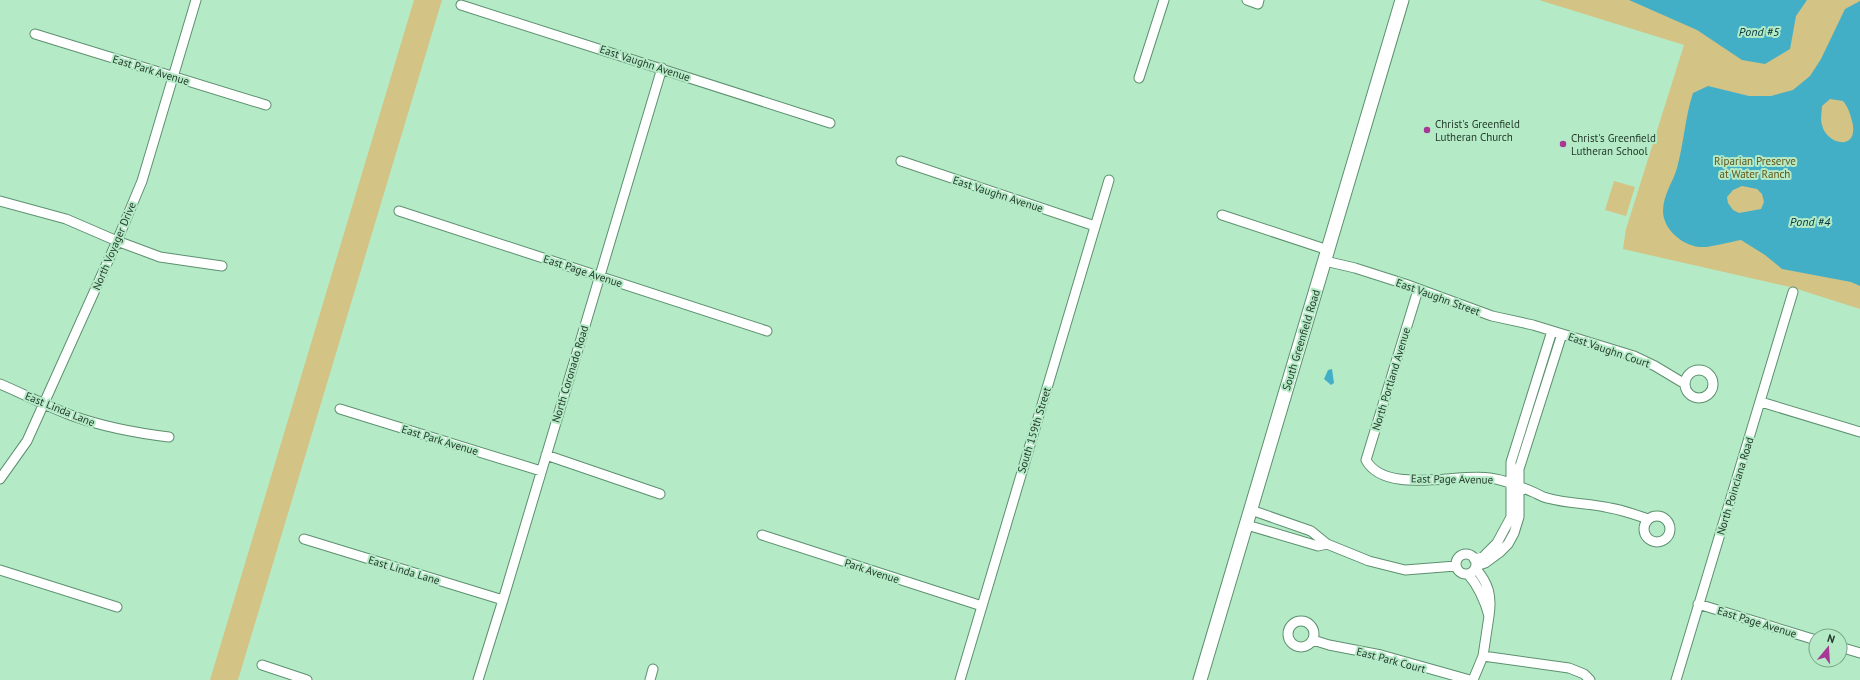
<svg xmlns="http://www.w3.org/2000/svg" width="1860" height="680" viewBox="0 0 1860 680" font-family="'PT Sans',sans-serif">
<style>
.green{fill:#d3c385}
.water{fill:#43afc7;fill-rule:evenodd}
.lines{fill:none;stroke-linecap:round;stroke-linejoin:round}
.minor-casing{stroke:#5c906f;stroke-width:11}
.secondary-casing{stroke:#5c906f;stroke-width:15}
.minor{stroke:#fff;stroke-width:9}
.secondary{stroke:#fff;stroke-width:13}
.poi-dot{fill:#a83895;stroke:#b4ebc6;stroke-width:1.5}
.labels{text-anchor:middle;stroke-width:4;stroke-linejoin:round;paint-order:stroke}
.street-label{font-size:11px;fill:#253b2c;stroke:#b4ebc6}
.poi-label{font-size:11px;fill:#253b2c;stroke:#b4ebc6;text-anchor:start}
.park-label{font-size:11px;fill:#635418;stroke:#b4ebc6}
.water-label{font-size:12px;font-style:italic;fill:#01353f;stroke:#b4ebc6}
</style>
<rect width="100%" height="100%" fill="#b4ebc6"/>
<path class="green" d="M414,0H442L238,680H210Z
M1539,0H1860V309L1794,288L1623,249L1626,229L1684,45Z
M1614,181L1635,187L1626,216L1605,210Z"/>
<path class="water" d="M1629,0H1807L1796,16L1790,49L1765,64L1742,60L1697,30Z
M1860,1V286L1851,282L1782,269L1765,255L1741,240C1729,242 1710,248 1699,247C1682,245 1663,229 1663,211C1663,195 1673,182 1677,168C1684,143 1685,117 1693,93L1708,86L1749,96H1771L1793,90L1810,76L1821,59L1845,9ZM1830,99L1843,101C1848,107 1850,113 1852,121C1860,151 1827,146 1822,125C1820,119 1822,112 1822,106ZM1742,186L1757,189L1762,194L1764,202L1761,209L1739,213L1733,210L1728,203L1727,197L1733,190Z
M1332,369L1334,383L1331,385L1324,379L1328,370Z"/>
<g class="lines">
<defs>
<path id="minor" d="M1247,0L1258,4L1259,0
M461,5L830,123
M35,34L266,105
M1139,78L1164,0
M901,161L1095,226
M0,201L66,219L117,241L160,257L222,266
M399,211L767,331
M1222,215L1328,250
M1325,261L1355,268L1405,284L1492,316L1533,325L1634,356L1655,366L1685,384
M1418,290L1366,460C1385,495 1456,473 1490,478C1505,480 1519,486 1533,492C1538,494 1542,497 1547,498C1568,504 1589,503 1610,508C1623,510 1636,515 1648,519
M1685 384a14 14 0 1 1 28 0a14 14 0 1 1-28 0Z
M0,384C24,394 48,407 73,416C104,427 136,433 169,437
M1761,402L1860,432
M340,409L541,471
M546,455L660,494
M0,479L27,441L117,241L142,181L196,0
M1251,510L1311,531L1327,544L1369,561L1405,570L1456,566
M1644 529a13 13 0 1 1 26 0a13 13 0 1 1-26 0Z
M1247,525L1318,546L1327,544
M762,535L982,606
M304,539L503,600
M1456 564a10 10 0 1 1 20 0a10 10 0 1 1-20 0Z
M1474,559L1483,557L1497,543L1511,517V462L1552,331
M1476,566L1485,563L1500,552L1508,544L1514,533L1519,517V469L1562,334
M0,570L117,607
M1468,574C1479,587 1485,601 1489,616C1492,597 1489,583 1475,568
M1698,604L1816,640
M1288 634a13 13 0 1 1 26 0a13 13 0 1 1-26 0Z
M1313,640L1329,645L1381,655L1470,680
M1840,647L1860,653
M1483,656L1569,668L1584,674L1590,680
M262,665L307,680
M478,680L503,600L662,68
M650,680L653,669
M960,680L1109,180
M1473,680L1483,656L1489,616
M1676,680L1793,292"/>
<path id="secondary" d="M1200,680L1402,0"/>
</defs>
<use href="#minor" class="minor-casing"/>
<use href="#secondary" class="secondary-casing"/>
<use href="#minor" class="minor"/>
<use href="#secondary" class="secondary"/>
</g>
<g class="poi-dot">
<circle cx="1427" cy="130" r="4"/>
<circle cx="1563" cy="144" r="4"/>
</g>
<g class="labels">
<g class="street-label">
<text transform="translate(645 63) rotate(18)" y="4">East Vaughn Avenue</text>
<text transform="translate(151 70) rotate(17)" y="4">East Park Avenue</text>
<text transform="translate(998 194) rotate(18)" y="4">East Vaughn Avenue</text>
<text transform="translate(114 246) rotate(-67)" y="4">North Voyager Drive</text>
<text transform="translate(583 271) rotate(18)" y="4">East Page Avenue</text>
<text transform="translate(1438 297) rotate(20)" y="4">East Vaughn Street</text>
<text transform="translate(1301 340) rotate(-73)" y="4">South Greenfield Road</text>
<text transform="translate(1609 350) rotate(19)" y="4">East Vaughn Court</text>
<text transform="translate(570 374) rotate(-73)" y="4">North Coronado Road</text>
<text transform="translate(1391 379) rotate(-73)" y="4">North Portland Avenue</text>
<text transform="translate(60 409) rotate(22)" y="4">East Linda Lane</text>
<text transform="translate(1034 430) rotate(-73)" y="4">South 159th Street</text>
<text transform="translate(440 440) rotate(17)" y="4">East Park Avenue</text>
<text transform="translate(1452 479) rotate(1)" y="4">East Page Avenue</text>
<text transform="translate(1735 486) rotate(-73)" y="4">North Poinciana Road</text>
<text transform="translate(404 570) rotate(17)" y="4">East Linda Lane</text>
<text transform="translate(872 571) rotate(18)" y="4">Park Avenue</text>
<text transform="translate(1757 622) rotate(17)" y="4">East Page Avenue</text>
<text transform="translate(1391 660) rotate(15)" y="4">East Park Court</text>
</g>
<g class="poi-label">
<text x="1435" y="128">Christ's Greenfield<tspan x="1435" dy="13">Lutheran Church</tspan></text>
<text x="1571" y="142">Christ's Greenfield<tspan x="1571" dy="13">Lutheran School</tspan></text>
</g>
<g class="park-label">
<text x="1755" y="165">Riparian Preserve<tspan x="1755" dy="13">at Water Ranch</tspan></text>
</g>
<g class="water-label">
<text x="1759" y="36">Pond #5</text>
<text x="1810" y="226">Pond #4</text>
</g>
</g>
<g transform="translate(1828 648) rotate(18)"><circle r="19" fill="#b4ebc6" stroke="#7ba588"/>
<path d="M0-3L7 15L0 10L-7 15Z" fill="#a83895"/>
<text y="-6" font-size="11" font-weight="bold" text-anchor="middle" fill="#253b2c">N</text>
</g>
</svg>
